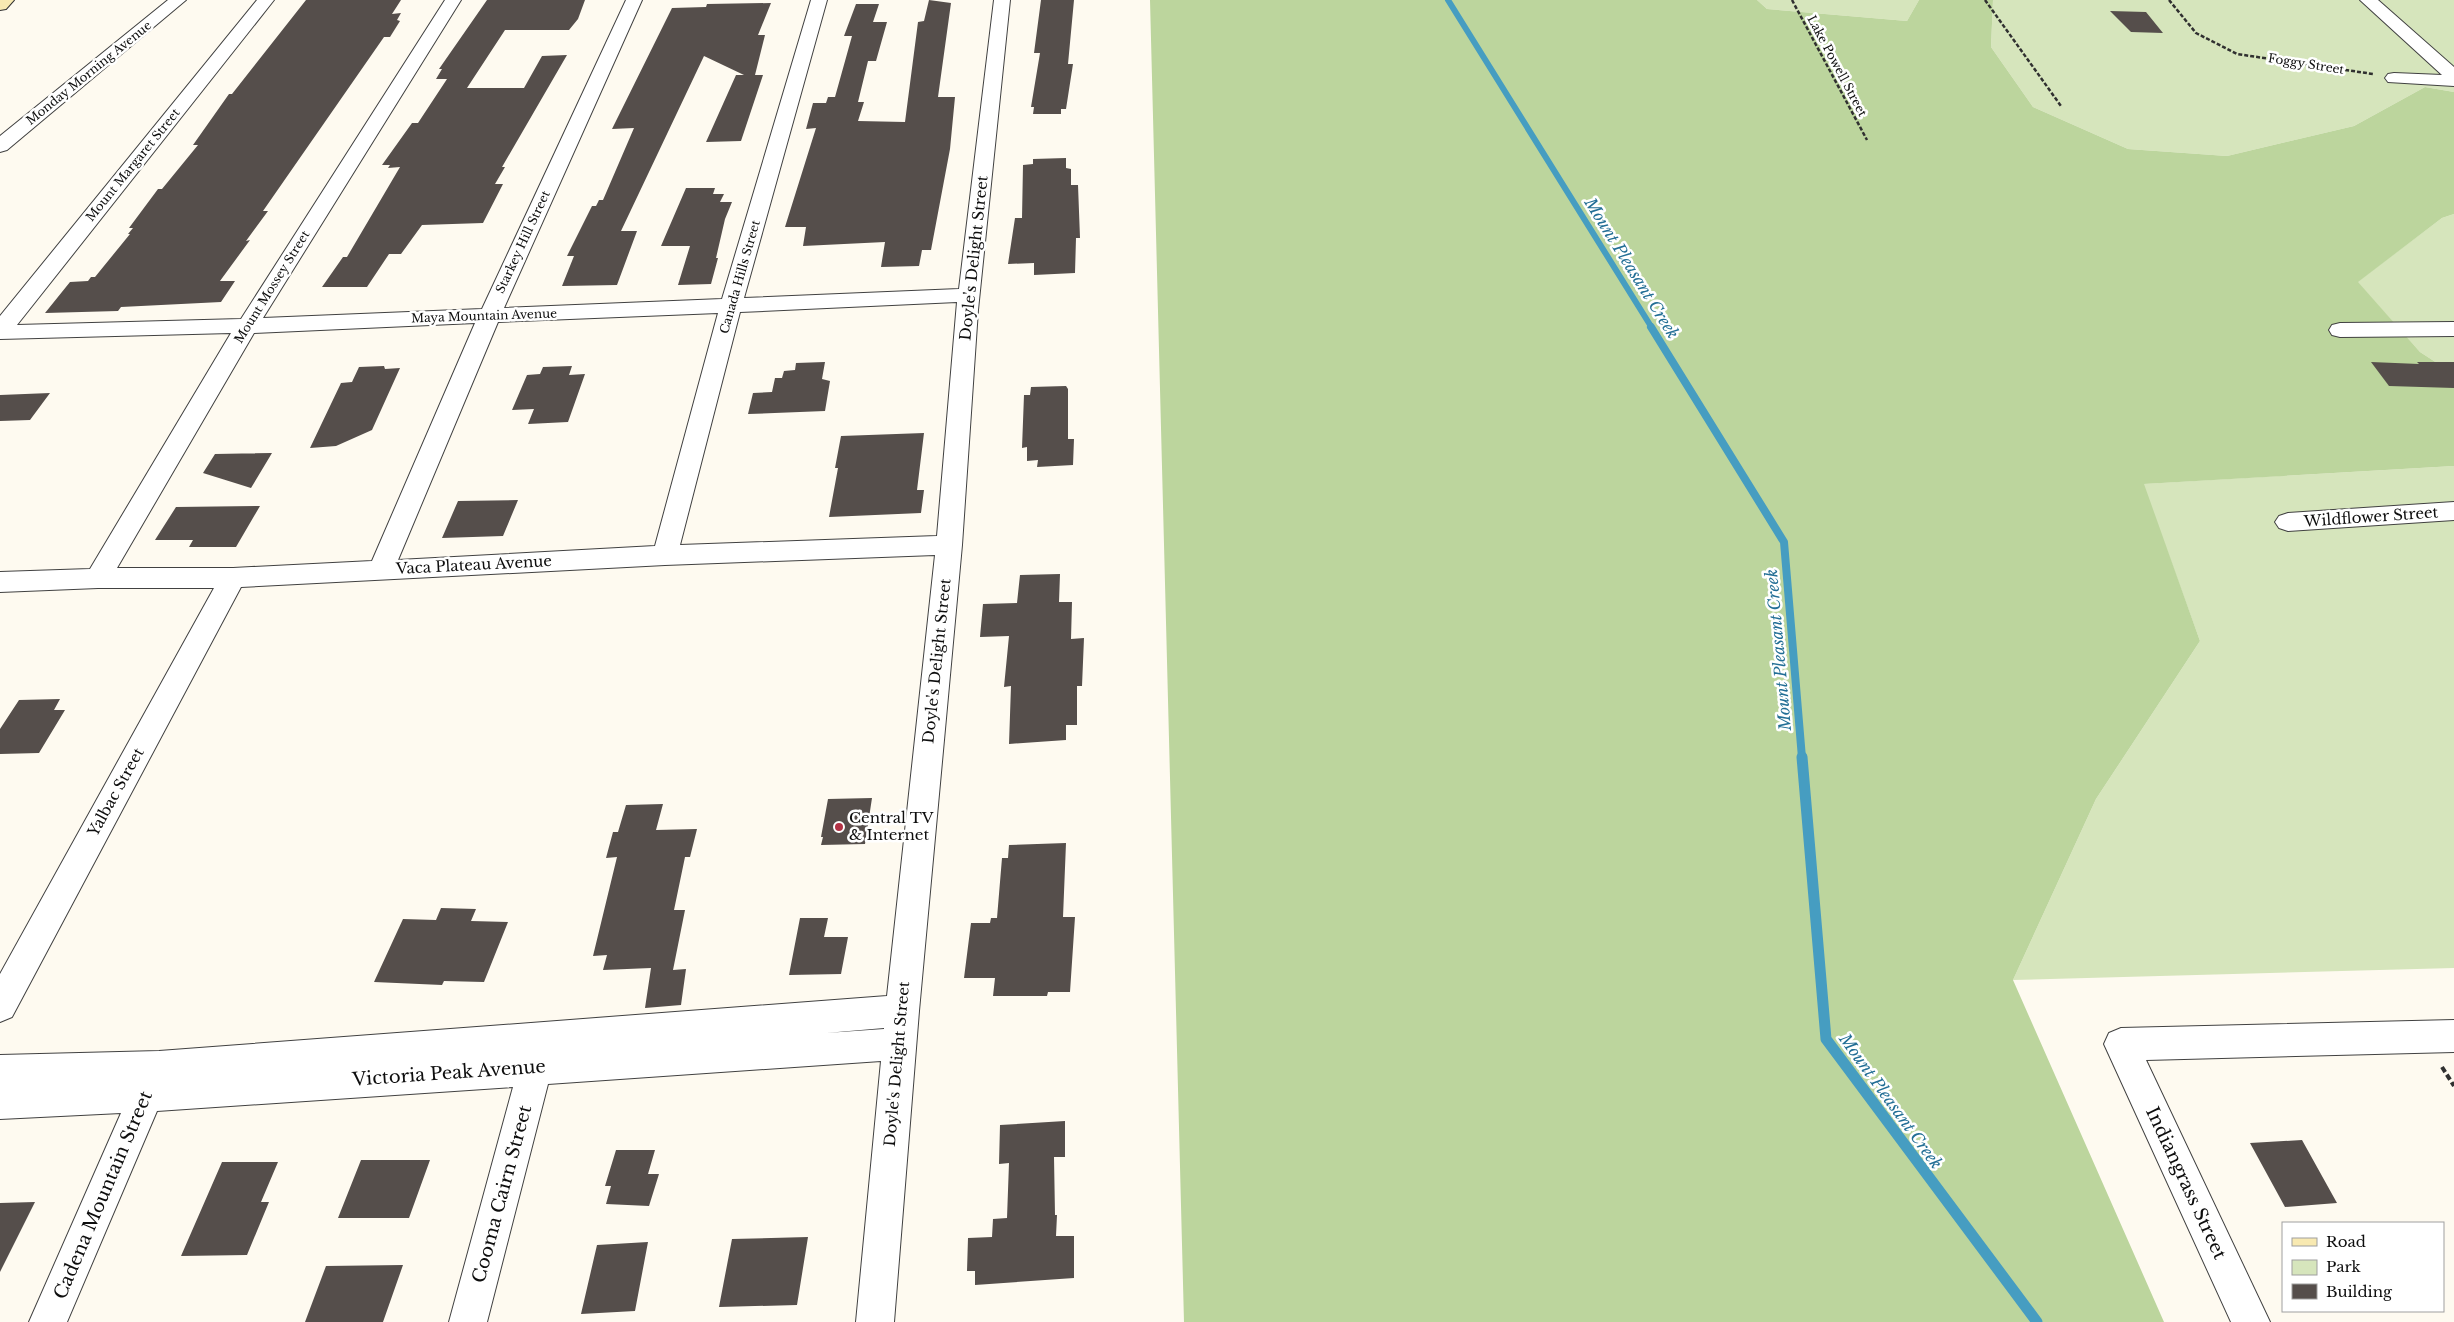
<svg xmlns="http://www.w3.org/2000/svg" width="2454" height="1322" viewBox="0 0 2454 1322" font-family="'Libre Baskerville',serif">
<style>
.green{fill:#d6e5bc}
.forest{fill:#bcd59d}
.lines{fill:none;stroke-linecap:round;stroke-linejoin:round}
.stream-far2{stroke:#469dc1;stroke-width:6}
.stream-far1{stroke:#469dc1;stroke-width:8}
.stream{stroke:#469dc1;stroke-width:11}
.building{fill:#554e4b}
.minor-casing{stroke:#414141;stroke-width:2}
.secondary-casing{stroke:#303030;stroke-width:2}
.path-far1{stroke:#303030;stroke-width:2.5;stroke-dasharray:4 2;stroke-linecap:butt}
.path{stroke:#303030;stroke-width:4;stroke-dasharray:6 3;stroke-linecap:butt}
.minor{fill:#fff;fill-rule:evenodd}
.secondary{fill:#f8e9b1;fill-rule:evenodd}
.poi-dot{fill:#b23245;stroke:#fff;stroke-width:2}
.labels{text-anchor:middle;stroke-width:5;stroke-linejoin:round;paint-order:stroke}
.far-street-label{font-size:12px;fill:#0e0e0e;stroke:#fff}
.street-label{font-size:15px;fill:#0e0e0e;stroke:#fff}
.poi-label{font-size:15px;fill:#0e0e0e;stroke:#fff;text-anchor:start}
.water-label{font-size:16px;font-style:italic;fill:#226e95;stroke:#fff}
.near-street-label{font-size:18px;fill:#0e0e0e;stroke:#fff}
</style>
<rect width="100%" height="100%" fill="#fefaf0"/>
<path class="green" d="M1757,0H1919L1907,21L1767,9Z
M1993,0H2454V92L2425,87L2354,126L2227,156L2128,149L2033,107L1991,47Z
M2454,214V374L2420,352L2357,282L2442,218Z
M2454,466V968L2013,980L2096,799L2200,641L2143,484Z"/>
<path class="forest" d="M1150,0H1757L1767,9L1907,21L1919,0H1993L1991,47L2033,107L2128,149L2227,156L2354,126L2425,87L2454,92V214L2442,218L2358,282L2420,352L2454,374V466L2144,484L2200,641L2096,799L2013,980L2164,1322H1184Z"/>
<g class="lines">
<path class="stream-far2" d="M1448,0L1652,328"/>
<path class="stream-far1" d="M1651,327L1784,542L1802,758"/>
<path class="stream" d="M1802,757L1826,1039L2037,1322"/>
</g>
<path class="building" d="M306,0H401L392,14L401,13L397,20L400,21L390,37H384L263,211H268L246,241L250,240L220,281H235L221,302L121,307L118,311L45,313L70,282L88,281L91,277H95L130,234H128L133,228H129L158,189H162L198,145H193L229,94H232Z
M487,0H585L578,19L569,30H505L467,88H524L542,56L567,55L502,167H505L495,184H503L483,223L422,225L401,254H389L367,287H322L343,257H347L400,167L388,168L390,165H382L412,123H418L447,79H436L442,69H439Z
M929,0L951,3L938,97H955L950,149L931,250H922L919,266L881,267L885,242L803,246L806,227H785L816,128L806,129L813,103H826L828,97H835L852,36H844L856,4H879L873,22H887L876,61H868L858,102H864L858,121L905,122L918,22L924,21Z
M1041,0H1074L1068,64H1073L1066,109H1061V114H1033L1034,107H1031L1040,53H1034Z
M771,3L758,35H765L755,75H763L741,141L706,142L736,75H744L704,56L621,231H637L617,285L562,286L574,256H567L592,206H596L599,200H603L634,128L612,129L672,8L706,7L707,4Z
M2110,11L2146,12L2163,33L2131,32Z
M1066,158V168L1071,169V185H1078L1080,238H1076L1075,273L1034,275V263L1008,264L1015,218H1022L1023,165L1033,164V159Z
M686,188H715L713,194H724L720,202H732L725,219L716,258H718L711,284L678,285L690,246H661Z
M825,362L822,379L830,381L825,411L748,414L753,393L772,392L775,378H782L784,371L795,370L796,363Z
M2371,362L2419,364L2417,362H2454V388L2389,386Z
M384,366L385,369L400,368L372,430L336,446L310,448L341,383L352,382L359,367Z
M572,366L569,375L585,374L568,422L528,424L534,409L512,410L527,375L540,374L543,367Z
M1066,386L1068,389V439H1074L1073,465L1037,467L1038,460L1027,461V447L1022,448L1024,395H1030L1031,387Z
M50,393L30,420L0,421V395Z
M924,433L917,490H924L921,513L829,517L838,468H835L841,436Z
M272,453L251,488L203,473L215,454Z
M518,500L503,536L442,538L458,501Z
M260,506L236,547H189L193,540H155L176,507Z
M1060,574L1059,602H1072L1071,639L1084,638L1082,686H1077V725H1066V740L1009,744L1011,686L1004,687L1009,636L980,637L983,604L1017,603L1020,575Z
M60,699L54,710H65L39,753L0,754V729L19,700Z
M872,798L865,844L821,845L823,837H821L828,799Z
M663,804L656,830L697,829L690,857H685L674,910H685L673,970L686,969L681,1005L645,1008L651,968L603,970L607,955L593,956L617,857L606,858L613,832H618L626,805Z
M1066,843L1063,917H1075L1070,992H1048L1047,996H993L995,978H964L971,923H990L991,918H997L1002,858H1008L1009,845Z
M441,908L476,909L471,921L508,922L484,982L444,981L442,985L374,982L403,919L436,920Z
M800,918H828L824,937H848L841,974L789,975Z
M1065,1121V1157H1054L1055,1215H1057L1056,1236H1074V1278L975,1285V1271H967L968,1238L992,1237L993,1219L1007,1218L1009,1163L999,1164L1000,1125Z
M2302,1140L2337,1203L2285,1207L2250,1143Z
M616,1150H655L648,1174H659L649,1206L606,1204L611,1186H605Z
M361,1160H430L409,1218H338Z
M222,1162H278L261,1202H269L247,1255L181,1256Z
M35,1202L0,1272V1203Z
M808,1237L797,1305L719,1307L732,1239Z
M648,1242L635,1311L581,1314L597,1245Z
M403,1265L383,1322H305L326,1266Z"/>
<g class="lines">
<defs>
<path id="minor" d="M168,0H186L7,150L0,152V136Z
M257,0H274L17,325L241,319L445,0H461L263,318L482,309L626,0H642L504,308L722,299L811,0H827L744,298L959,289L994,0H1010L978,310L962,545L919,1011L894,1322H856L881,1061L548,1084L487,1322H449L513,1087L157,1111L67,1322H29L121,1113L0,1119V1055L159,1051L887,996L935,555L665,565L241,587L12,1017L0,1022V974L214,588H98L0,592V572L90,569L231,333L0,339V316ZM957,302L937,536L680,545L740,312ZM718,313L655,546L398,560L498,322ZM475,323L372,561L233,568H117L254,333ZM884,1028V1029L826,1033Z
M2360,0H2378L2454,67V86L2388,82L2385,78L2388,74L2394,73L2442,75Z
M2454,322V336L2340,337L2332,335L2329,330L2332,325L2340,323Z
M2454,502V520L2288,531L2279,528L2275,522L2279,516L2288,513Z
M2454,1020V1052L2146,1060L2270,1322H2231L2104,1044L2109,1033L2121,1028Z"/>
<path id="secondary" d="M0,0H14L6,9L0,10Z"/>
</defs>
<use href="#minor" class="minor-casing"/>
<use href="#secondary" class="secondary-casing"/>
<path class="path-far1" d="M1792,0L1867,140
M1985,0L2061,106
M2169,0L2196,33L2237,54L2373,74"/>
<path class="path" d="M2442,1067L2454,1086"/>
<use href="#minor" class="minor"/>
<use href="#secondary" class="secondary"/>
</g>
<circle class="poi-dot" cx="839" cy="827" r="5"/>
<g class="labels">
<g class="far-street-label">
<text transform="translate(2306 64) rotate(9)" y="4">Foggy Street</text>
<text transform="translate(1837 66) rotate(62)" y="4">Lake Powell Street</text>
<text transform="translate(89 73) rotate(-39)" y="4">Monday Morning Avenue</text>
<text transform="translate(133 165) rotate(-51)" y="4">Mount Margaret Street</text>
<text transform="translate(523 242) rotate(-65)" y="4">Starkey Hill Street</text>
<text transform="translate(740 277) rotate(-74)" y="4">Canada Hills Street</text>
<text transform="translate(272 287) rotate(-58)" y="4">Mount Mossey Street</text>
<text transform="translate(484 316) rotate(-2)" y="4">Maya Mountain Avenue</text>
</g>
<g class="street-label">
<text transform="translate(974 258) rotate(-84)" y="5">Doyle's Delight Street</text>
<text transform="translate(2371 517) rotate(-4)" y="5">Wildflower Street</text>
<text transform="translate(474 565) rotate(-3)" y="5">Vaca Plateau Avenue</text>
<text transform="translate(937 661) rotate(-84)" y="5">Doyle's Delight Street</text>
<text transform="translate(116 792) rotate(-61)" y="5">Yalbac Street</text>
<text transform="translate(897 1064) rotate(-85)" y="5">Doyle's Delight Street</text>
</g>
<g class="poi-label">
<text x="849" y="823">Central TV<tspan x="849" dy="17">&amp; Internet</tspan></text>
</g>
<g class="water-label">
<text transform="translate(1632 268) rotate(58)" y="6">Mount Pleasant Creek</text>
<text transform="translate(1778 650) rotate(-95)" y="6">Mount Pleasant Creek</text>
<text transform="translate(1891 1101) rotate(54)" y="6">Mount Pleasant Creek</text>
</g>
<g class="near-street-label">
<text transform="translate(449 1073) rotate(-4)" y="6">Victoria Peak Avenue</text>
<text transform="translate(2186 1183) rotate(65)" y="6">Indiangrass Street</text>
<text transform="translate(502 1194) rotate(-75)" y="6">Cooma Cairn Street</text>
<text transform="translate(103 1195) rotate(-67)" y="6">Cadena Mountain Street</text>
</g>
</g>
<rect x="2282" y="1222" width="162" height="90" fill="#ffffff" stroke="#9f9f9f"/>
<rect x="2292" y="1238" width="25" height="8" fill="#f8e9b1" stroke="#9f9f9f"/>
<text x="2326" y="1247" font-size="15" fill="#0e0e0e">Road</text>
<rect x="2292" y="1260" width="25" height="15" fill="#d6e5bc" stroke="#9f9f9f"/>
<text x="2326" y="1272" font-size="15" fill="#0e0e0e">Park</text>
<rect x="2292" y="1284" width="25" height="15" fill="#554e4b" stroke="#9f9f9f"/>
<text x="2326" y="1297" font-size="15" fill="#0e0e0e">Building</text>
</svg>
